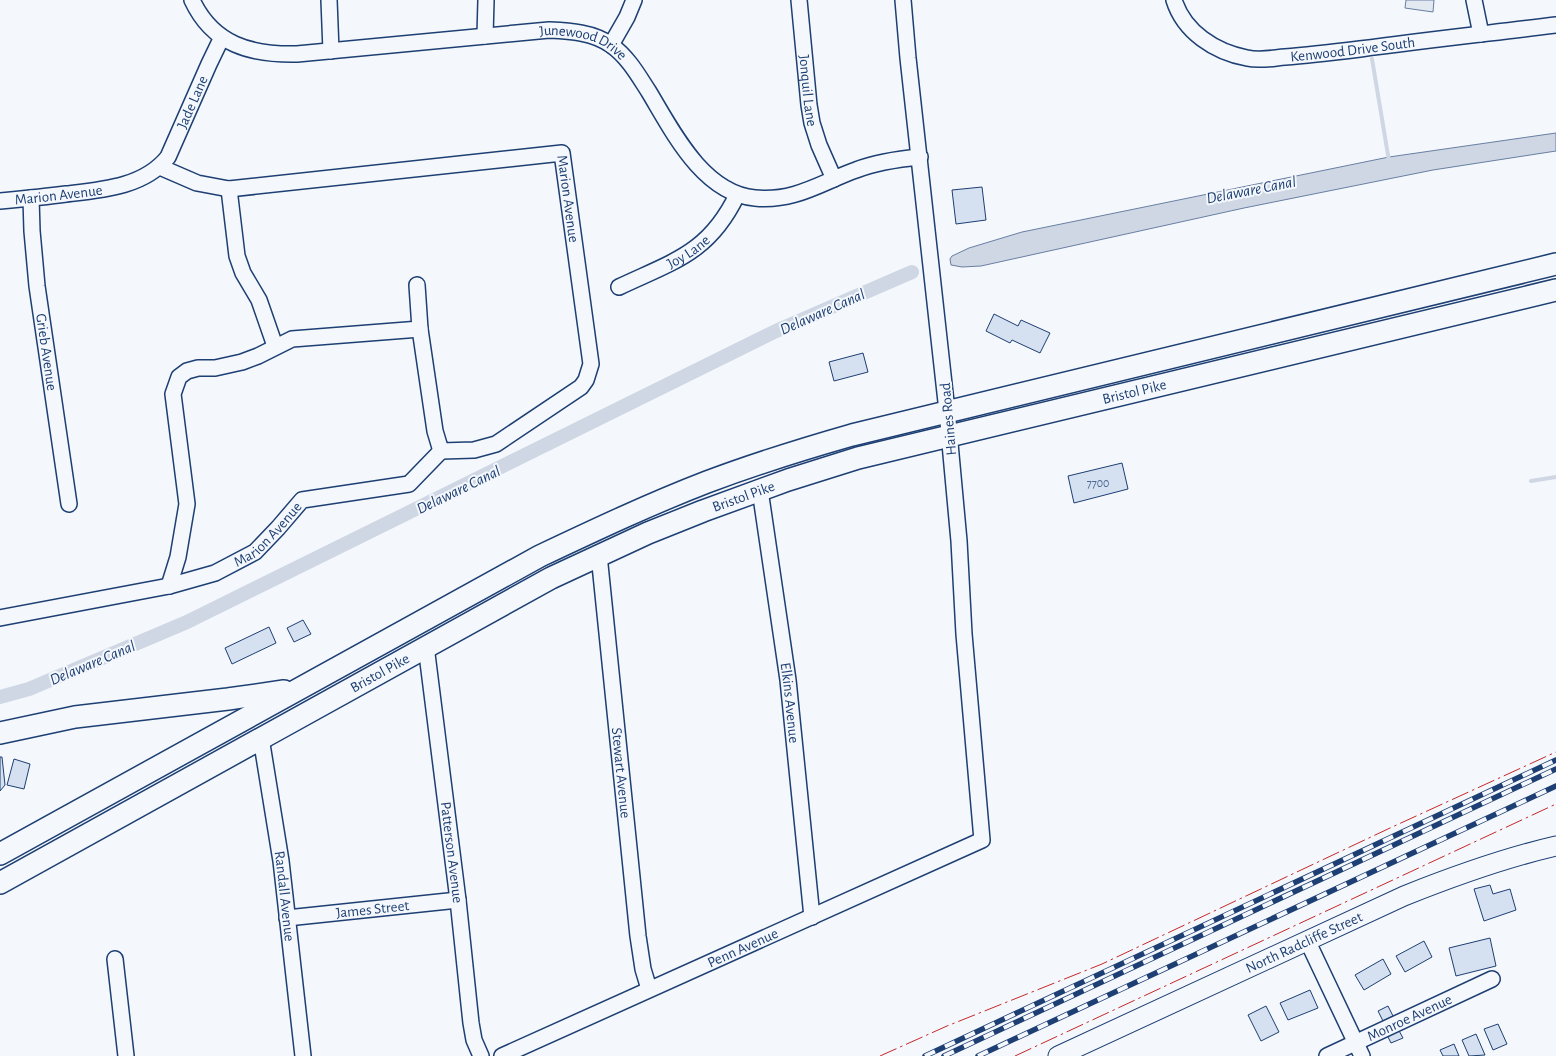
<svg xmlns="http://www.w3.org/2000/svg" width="1556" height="1056" viewBox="0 0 1556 1056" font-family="'Alegreya Sans',sans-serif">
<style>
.green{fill:#e3e9f0;stroke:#687fa3}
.water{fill:#cfd7e4;stroke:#687fa3}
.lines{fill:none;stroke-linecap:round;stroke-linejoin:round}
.stream{stroke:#cfd7e4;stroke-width:4}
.canal{stroke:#cfd7e4;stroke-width:14}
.building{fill:#d5e0f0;stroke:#1d3f73}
.minor-casing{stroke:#1d3f73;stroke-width:18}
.major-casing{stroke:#1d3f73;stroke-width:21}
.highway-casing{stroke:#1d3f73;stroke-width:24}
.minor{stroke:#f4f7fb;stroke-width:15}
.major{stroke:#f4f7fb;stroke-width:19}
.highway{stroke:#f4f7fb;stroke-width:21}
.rail-casing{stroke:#1d3f73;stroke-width:5.5}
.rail{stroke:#f4f7fb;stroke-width:4;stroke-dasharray:11;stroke-linecap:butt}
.power{stroke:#c62828;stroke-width:1;stroke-dasharray:18 4 2.5 4;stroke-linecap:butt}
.labels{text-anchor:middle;stroke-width:4;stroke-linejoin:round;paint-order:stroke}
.number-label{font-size:12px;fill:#4b6792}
.street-label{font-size:15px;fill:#1d3f73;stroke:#f4f7fb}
.water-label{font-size:16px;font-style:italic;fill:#1d3f73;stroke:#f4f7fb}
</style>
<rect width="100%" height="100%" fill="#f4f7fb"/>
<path class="green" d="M1406,0H1434L1433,12L1405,8Z"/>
<path class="water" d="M1556,133V151L1433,170L1244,208L981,266L962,267L951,265L950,259L952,256L969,248L1022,232L1389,157Z"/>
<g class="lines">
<path class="stream" d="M1372,59L1389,161
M1531,481L1556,477"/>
<path class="canal" d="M0,697L29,689L187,622L776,331L912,272"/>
</g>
<path class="building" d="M982,187L986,220L956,224L952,190Z
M994,314L1018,326L1021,320L1050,333L1040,353L1012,340L1010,343L986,331Z
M863,353L868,372L834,381L829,362Z
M1122,463L1128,489L1074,503L1068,476Z
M303,620L311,634L294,642L287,628Z
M269,627L276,643L232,664L225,648Z
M0,757H2L5,785L0,791Z
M14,759L30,764L24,789L7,785Z
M1490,885L1493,894L1510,889L1516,910L1484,921L1474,889Z
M1490,938L1496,966L1456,976L1449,948Z
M1424,941L1432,957L1405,972L1396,956Z
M1383,959L1391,974L1364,990L1355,975Z
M1310,990L1318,1008L1288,1020L1280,1003Z
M1266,1006L1279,1032L1261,1041L1248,1015Z
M1388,1006L1393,1016L1383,1021L1378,1011Z
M1498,1024L1507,1044L1493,1050L1484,1029Z
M1397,1027L1403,1038L1391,1043L1386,1033Z
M1476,1034L1485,1055L1469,1056L1462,1040Z
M1454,1044L1459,1056H1443L1440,1050Z"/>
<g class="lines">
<defs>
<g id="minor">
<path id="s1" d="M192,0C213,45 251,55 297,54L549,30C570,31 593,32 611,45C628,57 638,75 649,92C673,132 703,193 755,198C795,202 822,182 856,170C877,162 898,159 920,157"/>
<path d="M329,0L331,51"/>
<path id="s2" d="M799,0L809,105L812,123L819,145L834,179"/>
<path id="s3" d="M1174,0C1184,32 1215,52 1247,58C1260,61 1273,58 1285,57C1310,55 1335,52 1360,49C1426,40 1491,33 1556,25"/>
<path d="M1474,0L1481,34"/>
<path d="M485,36L486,0"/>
<path d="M611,45L627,17L634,0"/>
<path id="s4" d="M160,167L197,183L229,189L562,153L591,364L586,380L581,387L496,444L474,450L441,451L435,431L420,329L417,285"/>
<path d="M229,189L237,256L243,273L259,300L275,346"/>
<path id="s5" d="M31,198L32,231L37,286L69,504"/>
<path id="s6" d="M0,201C22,199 44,197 66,194C102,190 144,187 168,157L209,64L222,37"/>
<path id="s7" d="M619,287C674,261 709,253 737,195"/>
<path id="s8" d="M760,490L788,680L812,917"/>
<path id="s9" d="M599,555L638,936L643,969L649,989"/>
<path d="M169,586L178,557L187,504L173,394L179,377L187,371L198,368H215L242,362L258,356L292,339L420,329"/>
<path id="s10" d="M0,618L169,586L215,573L255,552L278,528L302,500L409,484L441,451"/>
<path id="s11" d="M426,646L458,900L471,1023L474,1040L481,1056"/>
<path id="s12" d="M261,738L281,861L303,1056"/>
<path id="s13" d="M287,918L458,900"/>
<path d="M1307,940L1362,1056"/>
<path d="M115,959L126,1056"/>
<path id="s14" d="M502,1056L982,840L964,634L959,541L947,411L908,58L903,0"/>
<path id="s15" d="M1327,1056L1492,979"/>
</g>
<g id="major">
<path id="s16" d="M1058,1056L1404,896C1454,876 1504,858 1556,846"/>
</g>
<g id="highway">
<path d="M0,733L75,717L228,699L284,691"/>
<path d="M0,854L540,556C595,530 650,504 707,482C755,464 803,449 852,435L1556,264"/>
<path id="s17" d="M0,883L551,578L648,533L703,511L788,480L858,458L1556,290"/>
</g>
</defs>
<use href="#minor" class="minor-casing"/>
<use href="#major" class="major-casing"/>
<use href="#highway" class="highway-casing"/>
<use href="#minor" class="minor"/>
<use href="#major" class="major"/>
<use href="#highway" class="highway"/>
<defs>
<path id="rail" d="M925,1056L1556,760
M944,1056L1556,769
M978,1056L1556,786"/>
</defs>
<use href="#rail" class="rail-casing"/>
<use href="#rail" class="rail"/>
<path class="power" d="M880,1056L947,1026L1102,964L1390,828L1556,752
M1015,1056L1556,804"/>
</g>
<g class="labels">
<g class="number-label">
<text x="1098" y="487">7700</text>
</g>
<g class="street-label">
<text dy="5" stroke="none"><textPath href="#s1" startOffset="416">Junewood Drive</textPath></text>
<text dy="5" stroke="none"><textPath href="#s3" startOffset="204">Kenwood Drive South</textPath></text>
<text dy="5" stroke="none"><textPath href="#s2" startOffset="91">Jonquil Lane</textPath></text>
<text dy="5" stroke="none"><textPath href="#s6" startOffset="238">Jade Lane</textPath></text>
<text dy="5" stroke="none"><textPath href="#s6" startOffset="59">Marion Avenue</textPath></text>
<text dy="5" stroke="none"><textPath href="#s4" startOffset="454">Marion Avenue</textPath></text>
<text dy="5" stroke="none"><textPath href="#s7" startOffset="78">Joy Lane</textPath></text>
<text dy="5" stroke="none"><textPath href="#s5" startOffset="155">Grieb Avenue</textPath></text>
<text dy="5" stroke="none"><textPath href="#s17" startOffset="1244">Bristol Pike</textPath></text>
<text transform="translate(948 419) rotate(-95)" y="5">Haines Road</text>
<text dy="5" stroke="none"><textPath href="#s17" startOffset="839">Bristol Pike</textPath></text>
<text dy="5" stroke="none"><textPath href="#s10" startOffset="286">Marion Avenue</textPath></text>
<text dy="5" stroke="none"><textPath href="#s17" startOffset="434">Bristol Pike</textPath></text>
<text dy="5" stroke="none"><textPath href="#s8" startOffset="215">Elkins Avenue</textPath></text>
<text dy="5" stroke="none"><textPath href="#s9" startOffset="219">Stewart Avenue</textPath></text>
<text dy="5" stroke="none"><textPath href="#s11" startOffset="208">Patterson Avenue</textPath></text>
<text dy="5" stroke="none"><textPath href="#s12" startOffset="160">Randall Avenue</textPath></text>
<text dy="5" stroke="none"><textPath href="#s13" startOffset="86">James Street</textPath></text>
<text dy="5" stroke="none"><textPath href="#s16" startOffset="271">North Radcliffe Street</textPath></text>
<text dy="5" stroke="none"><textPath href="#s14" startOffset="264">Penn Avenue</textPath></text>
<text dy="5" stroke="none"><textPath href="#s15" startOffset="91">Monroe Avenue</textPath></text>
</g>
<g class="water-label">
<text transform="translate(1251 189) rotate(-11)" y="6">Delaware Canal</text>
<text transform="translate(822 311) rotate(-24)" y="6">Delaware Canal</text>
<text transform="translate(458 489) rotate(-26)" y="6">Delaware Canal</text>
<text transform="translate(92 662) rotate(-23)" y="6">Delaware Canal</text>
</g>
</g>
</svg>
